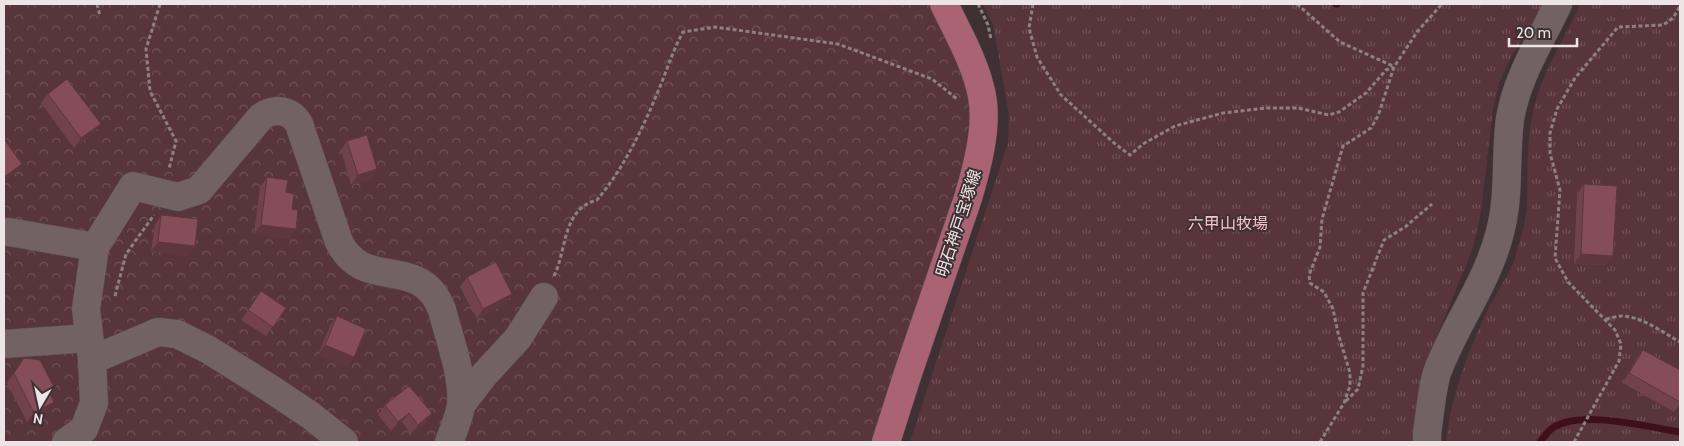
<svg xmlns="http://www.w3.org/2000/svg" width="1684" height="446" viewBox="0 0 1684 446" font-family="Cabin,'Noto Sans JP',sans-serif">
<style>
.forest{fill:url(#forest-crowns)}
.park{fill:url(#park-tufts)}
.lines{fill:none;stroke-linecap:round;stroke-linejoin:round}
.stream{stroke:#400f1c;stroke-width:7}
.minor-casing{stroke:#594e50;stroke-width:29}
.major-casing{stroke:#594e50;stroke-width:29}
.path{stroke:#8c8082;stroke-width:3;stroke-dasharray:4 2.5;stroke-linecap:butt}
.minor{stroke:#726264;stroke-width:28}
.major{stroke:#a96372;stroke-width:28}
.wall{fill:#72424c}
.shaded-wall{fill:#5d363e}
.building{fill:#854d58;stroke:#5d363e}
.labels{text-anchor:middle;stroke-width:4;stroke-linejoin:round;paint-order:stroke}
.street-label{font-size:16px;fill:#ede4e5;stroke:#3f3133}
.park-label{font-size:16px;fill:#f9c2ca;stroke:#3f3133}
</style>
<defs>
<pattern id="forest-crowns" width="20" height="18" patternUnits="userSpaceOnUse" patternTransform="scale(1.25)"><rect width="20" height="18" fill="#58353b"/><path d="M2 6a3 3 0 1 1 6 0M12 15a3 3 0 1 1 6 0" fill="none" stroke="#705257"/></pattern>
<pattern id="park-tufts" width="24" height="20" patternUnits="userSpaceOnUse" patternTransform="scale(1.25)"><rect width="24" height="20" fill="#58353b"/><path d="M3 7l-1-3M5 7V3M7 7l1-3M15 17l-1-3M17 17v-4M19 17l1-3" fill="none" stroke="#705257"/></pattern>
</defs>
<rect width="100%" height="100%" fill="#3f3133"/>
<path class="forest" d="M4,4H935L960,56L972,114L966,157L873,442H4Z"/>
<path class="park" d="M983,4H1546L1512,55L1499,83L1493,109L1481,211L1473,248L1432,348L1424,374L1414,442H910L1008,143L1009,115L993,25Z
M1580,4H1680V442H1446C1451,399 1467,352 1487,312C1495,295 1511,272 1516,255C1520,240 1526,222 1527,206C1528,173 1526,145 1533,112C1541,73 1565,39 1580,4Z"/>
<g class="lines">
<path class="stream" d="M1336,4H1337
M1540,442C1543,438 1546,434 1550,430C1576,408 1648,427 1680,432"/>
<defs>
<path id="minor" d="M4,232H9L95,247
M4,344L89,338
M92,360L158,332L177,334L209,350L271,389L310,415L344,442
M461,405L484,375L518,338L544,297
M66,442L84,429L94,403L92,360L86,309L95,247L133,186L178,197L199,190L261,117C275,107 291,110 299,124L339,242C365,294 420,252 442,310C449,337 464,378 461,405C459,418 454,430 449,442
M1427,442V433C1430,415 1432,385 1438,370C1456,323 1488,281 1500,232C1510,195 1505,156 1510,119C1517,77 1540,42 1558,4"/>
<path id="major" d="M886,442L908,373L968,198C977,168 988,127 982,96C976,64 958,33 944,4"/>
</defs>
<use href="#minor" class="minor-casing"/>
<use href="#major" class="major-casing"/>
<path class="path" d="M97,4L100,16
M160,4L146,49L150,91L176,141L169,169
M978,4L988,25L991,39
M1033,4L1029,28L1037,57L1061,95L1114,143L1130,155L1143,144L1175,126L1223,113L1266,108H1298L1329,115L1339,112L1366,93L1386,70L1393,67
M1297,4L1340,42L1393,66
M554,276C567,250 562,209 597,200C624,168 643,128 659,89C667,70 673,50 683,32L715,27L838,44L932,79L957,99
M115,296L126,254L154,215
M1606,319C1611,318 1617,316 1622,316C1643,317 1662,332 1680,342
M1346,401L1358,389L1363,366V293L1384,240L1405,227L1432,204
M1320,442L1344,403L1350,386V373L1338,333L1333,309L1324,292L1310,283L1309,275L1320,247L1322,219L1343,146L1371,128L1378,116L1394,67L1417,32L1442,4
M1574,442L1619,361L1621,344L1615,330L1568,282L1555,258L1560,190L1550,153V133L1557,109L1575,78L1618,27L1663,25L1673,18L1680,6"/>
<use href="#minor" class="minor"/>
<use href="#major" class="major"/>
</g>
<path class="wall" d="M48,94L101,124L94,133L74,148L41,103Z
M347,141L370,179L351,185L341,150Z
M267,177L292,209L296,229L289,239L254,234L260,187Z
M1584,184L1607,265L1574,264L1577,194Z
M161,215L195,246L189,256L151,251L155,225Z
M467,277L505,304L477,319L460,287Z
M261,291L286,308L266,336L241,320Z
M337,316L354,357L347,367L318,355L330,326Z
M1643,350L1680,370V404L1674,412L1623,383L1636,359Z
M24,358L49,393L47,412L27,422L7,383Z
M385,405L432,413L425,423L411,434L402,422L391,431L378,415Z"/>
<path class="shaded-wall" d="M863,4H892L886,13Z
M101,124L94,133L74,148L81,138Z
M22,164L15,173L4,182V177Z
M377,169L370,179L351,185L358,175Z
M261,225L296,229L289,239L254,234Z
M158,242L195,246L189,256L151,251Z
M1581,254L1613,256L1607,265L1574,264Z
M512,294L505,304L477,319L483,309Z
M325,345L354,357L347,367L318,355Z
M54,387L47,397L48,390Z
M54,402L47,412L27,422L34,413Z
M409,413L402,422L391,431L398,422Z
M432,413L425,423L411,434L418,425Z"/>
<path class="building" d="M67,79L101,124L81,138L48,94Z
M367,135L377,169L358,175L347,141Z
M4,139L22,164L4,177Z
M267,177L288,180L286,192L294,194L292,209L298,210L296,229L261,225Z
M1584,184L1617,186L1613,256L1581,254Z
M161,215L198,219L195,246L158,242Z
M496,262L512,294L483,309L467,277Z
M261,291L286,308L273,327L248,310Z
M337,316L366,329L354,357L325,345Z
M1643,350L1680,370V402L1629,373Z
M24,358L40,360L54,387L48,390L54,402L34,413L14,373Z
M409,386L432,413L418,425L409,413L398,422L385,405Z"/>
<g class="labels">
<g class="street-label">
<text transform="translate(958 223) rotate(-72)" y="6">明石神戸宝塚線</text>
</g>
<g class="park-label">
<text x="1228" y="229">六甲山牧場</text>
</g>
</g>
<rect width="1684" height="446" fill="none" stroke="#ede4e5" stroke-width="10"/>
<g transform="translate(40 406) rotate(189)" stroke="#3f3133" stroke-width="4" paint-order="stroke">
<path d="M0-4L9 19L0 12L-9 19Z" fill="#ede4e5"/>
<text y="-8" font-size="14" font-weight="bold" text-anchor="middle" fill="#ede4e5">N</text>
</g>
<path d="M1509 38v8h68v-8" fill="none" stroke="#ede4e5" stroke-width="2.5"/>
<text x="1516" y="38" font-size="15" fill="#ede4e5" stroke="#3f3133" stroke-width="4" paint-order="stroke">20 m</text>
</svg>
